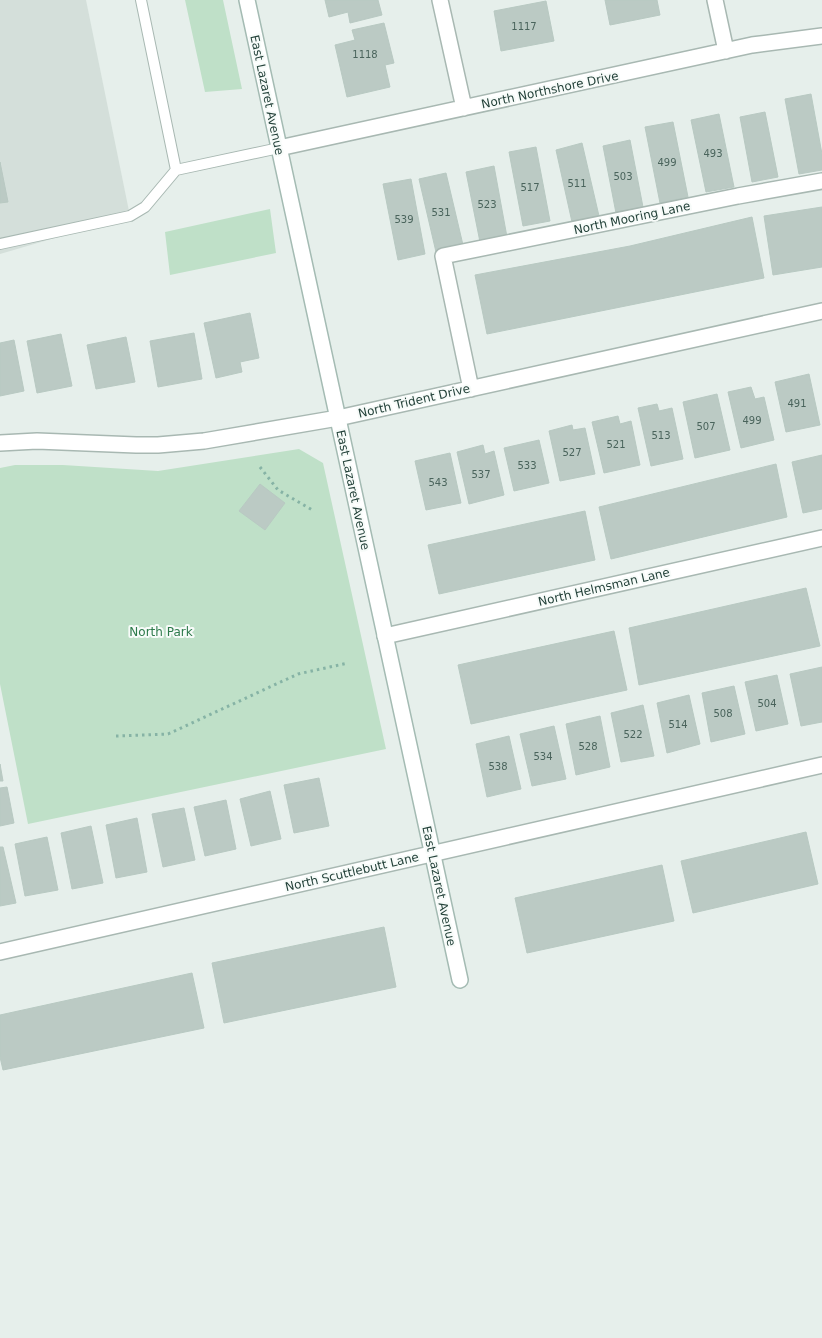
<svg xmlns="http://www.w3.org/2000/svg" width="822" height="1338" viewBox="0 0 822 1338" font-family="'DejaVu Sans',sans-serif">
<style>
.built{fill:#d4dfda}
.green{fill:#bfe0c8}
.building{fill:#bbcac4;stroke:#b8c9c2}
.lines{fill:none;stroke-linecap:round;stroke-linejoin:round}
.lane-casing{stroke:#a8b8b2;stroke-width:12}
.street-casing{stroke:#a8b8b2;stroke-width:18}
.secondary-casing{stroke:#a4bbb3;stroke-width:18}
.path{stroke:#86b3a5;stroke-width:3;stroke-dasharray:2.5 4;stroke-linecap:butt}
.lane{stroke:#fff;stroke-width:10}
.street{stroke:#fff;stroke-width:15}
.secondary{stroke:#fff;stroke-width:15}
.labels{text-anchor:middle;stroke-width:4;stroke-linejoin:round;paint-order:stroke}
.number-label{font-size:10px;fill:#4a645c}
.street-label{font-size:12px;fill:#24423a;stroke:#f7fbf9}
.park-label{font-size:12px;fill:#2d7a4b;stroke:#f7fbf9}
</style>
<rect width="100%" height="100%" fill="#e6efeb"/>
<path class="built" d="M0,0H86L130,216L0,254Z"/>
<path class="green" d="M185,0H223L242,89L205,92Z
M270,209L276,253L170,275L165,232Z
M299,449L323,463L386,749L28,824L0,684V468L15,465H63L158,471Z"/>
<path class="building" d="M325,0H378L382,15L350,23L348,12L329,17Z
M605,0H657L660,15L610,25Z
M546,1L554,41L501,51L494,11Z
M384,23L394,63L385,65L390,87L347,97L335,45L355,40L352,30Z
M811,94L822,154V170L799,174L785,99Z
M765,112L778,177L752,182L740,117Z
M719,114L734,187L706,192L691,120Z
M673,122L688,197L660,203L645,127Z
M630,140L643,207L616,213L603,146Z
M582,143L599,216L572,222L556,150Z
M536,147L550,221L523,226L509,152Z
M0,162L8,202L0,203Z
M494,166L507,237L480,242L466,172Z
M446,173L463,245L436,252L419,179Z
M411,179L425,254L398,260L383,184Z
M822,207V267L773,275L764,216Z
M752,217L764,278L487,334L475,275L630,246Z
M250,313L259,358L240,362L242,372L216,378L204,323Z
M194,333L202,379L158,387L150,341Z
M61,334L72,386L37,393L27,341Z
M126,337L135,382L96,389L87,345Z
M14,340L24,391L0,396V343Z
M809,374L820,425L786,432L775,382Z
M751,387L755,399L764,397L774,440L741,448L728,392Z
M717,394L730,450L695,458L683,402Z
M657,404L659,411L672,408L683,459L651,466L638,408Z
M618,416L620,424L631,421L640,465L604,473L592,422Z
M572,425L573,430L585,428L595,474L560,481L549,431Z
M539,440L549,483L514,491L504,448Z
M483,445L485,454L494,451L504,495L469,504L457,452Z
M450,453L461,503L426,510L415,461Z
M822,455V509L803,513L792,462Z
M776,464L787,517L611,559L599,507Z
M260,484L285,503L265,530L239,511Z
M585,511L595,560L439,594L428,545Z
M806,588L820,646L639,685L629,628Z
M614,631L627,690L471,724L458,665Z
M822,667V722L801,726L790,674Z
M777,675L788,724L756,731L745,682Z
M734,686L745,734L711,742L702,693Z
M689,695L700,744L667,753L657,703Z
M643,705L654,756L621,762L611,713Z
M600,716L610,767L576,775L566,724Z
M554,726L566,779L532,786L520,734Z
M509,736L521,789L487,797L476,744Z
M0,764L3,781H0Z
M319,778L329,826L294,833L284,785Z
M7,787L14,823L0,826V788Z
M270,791L281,839L251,846L240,799Z
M226,800L236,849L205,856L194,807Z
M184,808L195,860L163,867L152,814Z
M137,818L147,872L116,878L106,825Z
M91,826L103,883L72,889L61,833Z
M806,832L818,884L693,913L681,861Z
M47,837L58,890L25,896L15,844Z
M0,847H3L16,903L0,906Z
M662,865L674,921L527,953L515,898Z
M384,927L396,987L224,1023L212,963Z
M192,973L204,1028L3,1070L0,1057V1015Z"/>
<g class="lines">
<defs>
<path id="lane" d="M141,0L176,170
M0,244L130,216L145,207L176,170L279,148"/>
<path id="street" d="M440,0L464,108
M715,0L726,51
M279,148L752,45L822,36
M471,389L443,256L738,196L822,181
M0,443L37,441L136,445H158L204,441L338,418L822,311
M385,636L822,538
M0,952L822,765"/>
<path id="secondary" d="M247,0L460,980"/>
</defs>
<use href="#lane" class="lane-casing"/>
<use href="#street" class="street-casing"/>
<use href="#secondary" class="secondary-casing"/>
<path class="path" d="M260,467L278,490L314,511
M116,736L168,734L298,674L348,663"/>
<use href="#lane" class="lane"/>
<use href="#street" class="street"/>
<use href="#secondary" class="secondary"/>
</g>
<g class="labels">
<g class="number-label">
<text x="524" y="30">1117</text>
<text x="365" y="58">1118</text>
<text x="713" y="157">493</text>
<text x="667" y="166">499</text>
<text x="623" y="180">503</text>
<text x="577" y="187">511</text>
<text x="530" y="191">517</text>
<text x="487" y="208">523</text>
<text x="441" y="216">531</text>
<text x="404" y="223">539</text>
<text x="797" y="407">491</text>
<text x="752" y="424">499</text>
<text x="706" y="430">507</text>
<text x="661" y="439">513</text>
<text x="616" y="448">521</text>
<text x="572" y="456">527</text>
<text x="527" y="469">533</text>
<text x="481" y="478">537</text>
<text x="438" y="486">543</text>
<text x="767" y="707">504</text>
<text x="723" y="717">508</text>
<text x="678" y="728">514</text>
<text x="633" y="738">522</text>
<text x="588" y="750">528</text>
<text x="543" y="760">534</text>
<text x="498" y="770">538</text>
</g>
<g class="street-label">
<text transform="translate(550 90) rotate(-12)" y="4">North Northshore Drive</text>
<text transform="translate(267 95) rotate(78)" y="4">East Lazaret Avenue</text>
<text transform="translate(632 218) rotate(-12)" y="4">North Mooring Lane</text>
<text transform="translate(414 401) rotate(-13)" y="4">North Trident Drive</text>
<text transform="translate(353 490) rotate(78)" y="4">East Lazaret Avenue</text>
<text transform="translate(604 587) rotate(-13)" y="4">North Helmsman Lane</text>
<text transform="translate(352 872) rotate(-13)" y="4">North Scuttlebutt Lane</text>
<text transform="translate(439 886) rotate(78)" y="4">East Lazaret Avenue</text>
</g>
<g class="park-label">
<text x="161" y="636">North Park</text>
</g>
</g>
</svg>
